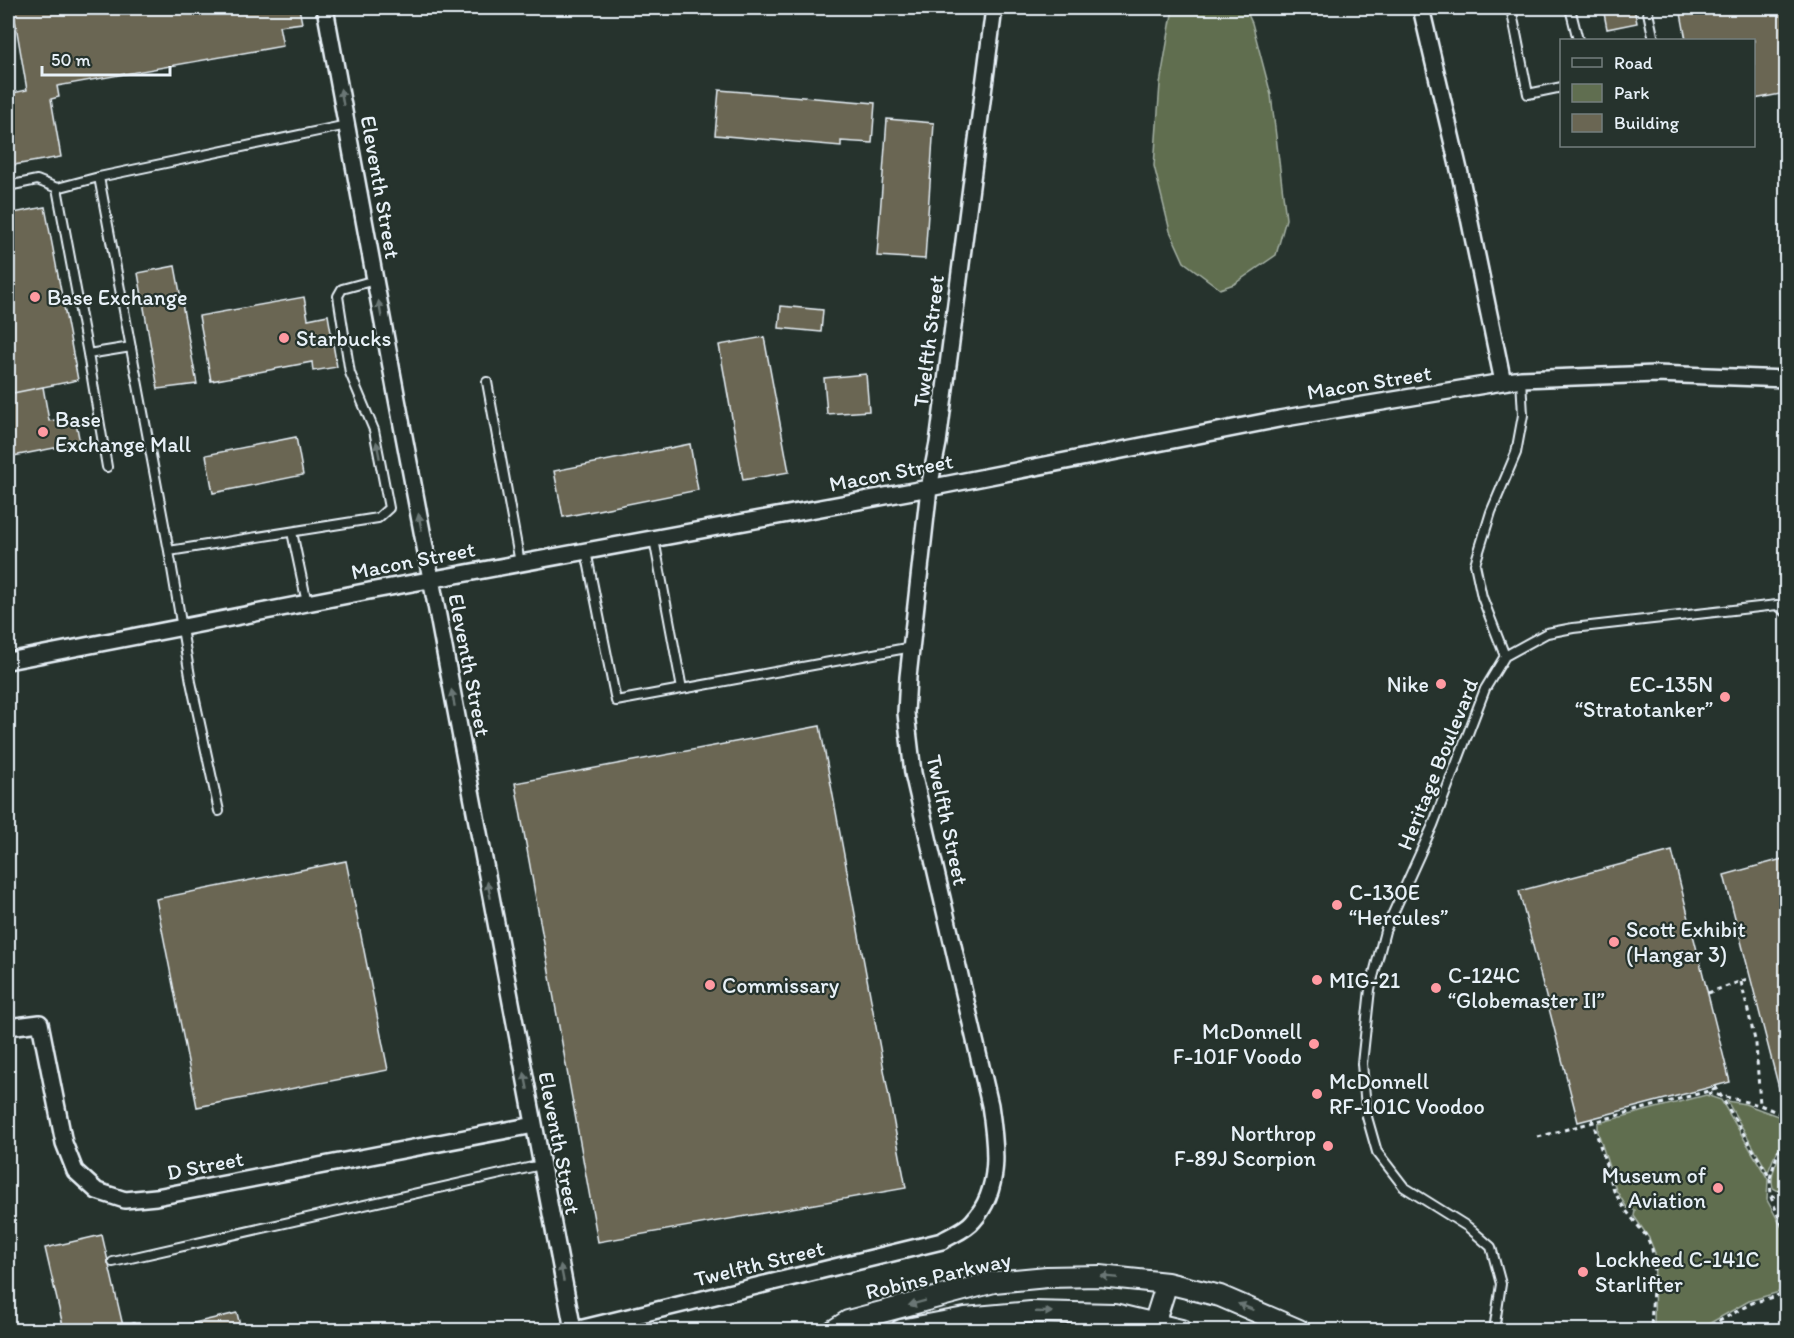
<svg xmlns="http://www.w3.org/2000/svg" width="1794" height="1338" viewBox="0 0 1794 1338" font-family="Itim,sans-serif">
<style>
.green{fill:#606e50;stroke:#a4b0a4;stroke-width:1.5}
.building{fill:#6a6653;stroke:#e8f1f8;stroke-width:1.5}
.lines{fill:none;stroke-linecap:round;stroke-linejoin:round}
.service-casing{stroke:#e8f1f8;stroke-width:12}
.minor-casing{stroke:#e8f1f8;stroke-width:20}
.tertiary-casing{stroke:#e8f1f8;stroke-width:24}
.path{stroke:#e8f1f8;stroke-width:3;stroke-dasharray:4.5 4.5;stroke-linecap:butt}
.service{stroke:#26332d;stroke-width:8}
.minor{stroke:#26332d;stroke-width:15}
.tertiary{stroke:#26332d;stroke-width:20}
.oneway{fill:#6a7674}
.poi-dot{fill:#ff9aa2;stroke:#26332d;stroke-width:2}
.labels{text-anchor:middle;stroke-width:4.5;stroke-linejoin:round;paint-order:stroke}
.street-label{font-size:22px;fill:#e8f1f8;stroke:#26332d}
.poi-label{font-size:22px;fill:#e8f1f8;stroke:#26332d;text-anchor:start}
</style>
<rect width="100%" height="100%" fill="#26332d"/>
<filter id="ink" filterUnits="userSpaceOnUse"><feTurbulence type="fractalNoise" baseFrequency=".0167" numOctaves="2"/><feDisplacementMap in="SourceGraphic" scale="12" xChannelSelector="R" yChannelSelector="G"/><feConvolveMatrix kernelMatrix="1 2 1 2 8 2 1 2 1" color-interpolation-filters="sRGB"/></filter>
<g filter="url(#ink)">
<path class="green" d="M1173,8H1245L1252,23L1271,95L1286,219L1276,255L1234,284L1220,289L1184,262L1170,231L1154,166L1160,84Z
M1706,1095L1721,1100L1768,1179L1767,1200L1786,1235V1290L1749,1301L1698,1330H1654L1655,1253L1649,1238L1634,1216L1635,1210L1627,1208L1616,1190L1598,1132V1123Z
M1727,1101L1745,1104L1786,1119V1139L1774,1157L1768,1172Z
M1786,1146V1192L1782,1193L1773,1188C1769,1173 1778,1158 1786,1146Z"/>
<path class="building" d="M13,8H299L302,23L279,26L283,46L57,86L59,97L51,99L61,157L8,166V94L27,90Z
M1603,8H1634L1637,23L1607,29Z
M1680,8H1786V93L1754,99V40H1686Z
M719,90L875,103L872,143L841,141V146L715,135Z
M887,119L934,123L925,259L877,256Z
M45,207L78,380L8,394V214Z
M175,266L197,384L158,389L138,273Z
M304,297L308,319L328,315L337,367L313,371L312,362L211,381L199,316Z
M781,306L823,310L821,332L779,328Z
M764,337L789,472L743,480L719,345Z
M866,374L869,411L827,414L824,378Z
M43,387L49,421L75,417L80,443L8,457V394Z
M296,437L303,475L213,493L206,455Z
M690,444L698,490L563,517L554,471Z
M820,726L906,1188L598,1242L515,783Z
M1672,851L1730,1082L1578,1122L1519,891Z
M1786,858V1098L1782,1100L1724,875Z
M346,861L388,1070L197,1107L156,899Z
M102,1235L123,1326L134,1323L136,1330H64L45,1248Z
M237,1313L241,1330H164Z"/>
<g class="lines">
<defs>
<path id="service" d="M1511,8L1528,94L1562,87
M1570,8L1578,40
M1647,8L1654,40
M99,177L169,551L191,682L219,811
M8,186L37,180L57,188L88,354L131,347
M57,188L99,177L347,125
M88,354L107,467
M487,382L520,563
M292,532L307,603
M654,539L682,689
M169,551L378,518L389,508L374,430L350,373L338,296L342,289L375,280
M586,551L616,701L912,647
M1505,656L1482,597L1475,564L1491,512L1516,453L1523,415L1521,379
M113,1262L541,1165
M1494,1330L1501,1284L1491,1247L1468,1227L1404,1187L1377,1152L1367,1117L1362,1064L1370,989L1385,931L1433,825L1485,689L1505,656L1547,633L1573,628L1777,605L1786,612"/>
<path id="minor" d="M325,8L397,399L573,1330
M1421,8L1460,174L1503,382
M8,661L369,591L929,488L1279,419L1521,379L1656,374L1786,379
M8,1027L40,1023L64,1143L75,1171L97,1191L125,1200L156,1197L534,1125
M575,1330L942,1241C951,1235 966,1230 973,1221C1002,1189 996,1145 990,1105L913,773L906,713L908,677L929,488L938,443L994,8"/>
<path id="tertiary" d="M1154,1324L1167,1283
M834,1330L848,1321L994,1282L1047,1277L1100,1276L1167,1283L1220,1296L1299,1330
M901,1330L965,1318L1031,1312L1114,1314L1181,1330"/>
</defs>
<use href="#service" class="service-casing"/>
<use href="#minor" class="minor-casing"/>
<use href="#tertiary" class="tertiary-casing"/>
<path class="path" d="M1741,982L1756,1044L1760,1105
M1708,993L1750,978
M1715,1086L1770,1178L1771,1197L1779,1218L1786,1232
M1708,1093L1760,1105L1786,1116
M1592,1119L1614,1191L1624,1208L1647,1237L1652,1249L1654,1263L1651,1330
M1538,1137L1716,1089
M1770,1178L1778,1152L1786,1142
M1771,1197L1786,1194
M1703,1330L1752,1303L1786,1293"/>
<use href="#service" class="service"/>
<use href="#minor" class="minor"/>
<use href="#tertiary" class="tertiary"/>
</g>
<defs><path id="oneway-solid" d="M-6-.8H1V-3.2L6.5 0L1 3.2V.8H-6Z" transform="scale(1.5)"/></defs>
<g class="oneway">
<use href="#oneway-solid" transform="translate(342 97) rotate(-100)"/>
<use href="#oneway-solid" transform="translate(380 309) rotate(-100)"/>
<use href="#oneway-solid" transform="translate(378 450) rotate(-101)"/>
<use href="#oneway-solid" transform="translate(420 522) rotate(-101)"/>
<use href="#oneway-solid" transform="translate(453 698) rotate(-101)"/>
<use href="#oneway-solid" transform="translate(489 890) rotate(-101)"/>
<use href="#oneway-solid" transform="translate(526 1081) rotate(-101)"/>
<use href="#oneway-solid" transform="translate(562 1273) rotate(-101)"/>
<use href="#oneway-solid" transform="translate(1109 1277) rotate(-175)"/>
<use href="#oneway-solid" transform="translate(917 1303) rotate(165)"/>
<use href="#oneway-solid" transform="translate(1246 1307) rotate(-158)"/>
<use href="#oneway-solid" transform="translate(1044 1312) rotate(2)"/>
</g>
</g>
<g class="poi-dot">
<circle cx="35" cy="297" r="6"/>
<circle cx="284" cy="338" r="6"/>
<circle cx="43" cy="432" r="6"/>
<circle cx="1441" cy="684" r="6"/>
<circle cx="1725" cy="697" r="6"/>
<circle cx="1337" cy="905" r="6"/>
<circle cx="1614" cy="942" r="6"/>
<circle cx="1317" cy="980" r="6"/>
<circle cx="710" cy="985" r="6"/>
<circle cx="1436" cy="988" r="6"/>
<circle cx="1314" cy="1044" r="6"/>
<circle cx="1317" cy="1094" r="6"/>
<circle cx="1328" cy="1146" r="6"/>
<circle cx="1718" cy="1188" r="6"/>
<circle cx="1583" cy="1272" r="6"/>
</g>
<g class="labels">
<g class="street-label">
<text transform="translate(381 187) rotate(80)" y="8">Eleventh Street</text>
<text transform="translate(928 341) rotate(-83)" y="8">Twelfth Street</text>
<text transform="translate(1369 382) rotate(-9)" y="8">Macon Street</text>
<text transform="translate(891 472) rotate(-11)" y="8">Macon Street</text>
<text transform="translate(413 560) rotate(-11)" y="8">Macon Street</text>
<text transform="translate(470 665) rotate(79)" y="8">Eleventh Street</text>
<text transform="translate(1437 764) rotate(-68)" y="8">Heritage Boulevard</text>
<text transform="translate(948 820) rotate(78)" y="8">Twelfth Street</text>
<text transform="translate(560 1143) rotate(79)" y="8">Eleventh Street</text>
<text transform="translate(205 1165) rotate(-11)" y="8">D Street</text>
<text transform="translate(759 1263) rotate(-14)" y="8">Twelfth Street</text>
<text transform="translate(938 1275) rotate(-13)" y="8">Robins Parkway</text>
</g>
<g class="poi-label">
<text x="47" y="305">Base Exchange</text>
<text x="296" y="346">Starbucks</text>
<text x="55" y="427">Base<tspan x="55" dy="25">Exchange Mall</tspan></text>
<text x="1429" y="692" text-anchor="end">Nike</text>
<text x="1713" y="692" text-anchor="end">EC-135N<tspan x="1713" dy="25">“Stratotanker”</tspan></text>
<text x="1349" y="900">C-130E<tspan x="1349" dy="25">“Hercules”</tspan></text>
<text x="1626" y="937">Scott Exhibit<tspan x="1626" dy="25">(Hangar 3)</tspan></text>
<text x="1448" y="983">C-124C<tspan x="1448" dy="25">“Globemaster II”</tspan></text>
<text x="1329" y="988">MIG-21</text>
<text x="722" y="993">Commissary</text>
<text x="1302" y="1039" text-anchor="end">McDonnell<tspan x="1302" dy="25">F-101F Voodo</tspan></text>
<text x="1329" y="1089">McDonnell<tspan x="1329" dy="25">RF-101C Voodoo</tspan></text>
<text x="1316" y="1141" text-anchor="end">Northrop<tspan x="1316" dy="25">F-89J Scorpion</tspan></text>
<text x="1706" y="1183" text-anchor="end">Museum of<tspan x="1706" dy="25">Aviation</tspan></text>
<text x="1595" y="1267">Lockheed C-141C<tspan x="1595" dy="25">Starlifter</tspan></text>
</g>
</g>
<rect width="1794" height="1338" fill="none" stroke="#26332d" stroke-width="30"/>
<rect x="15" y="15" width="1764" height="1308" fill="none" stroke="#e8f1f8" stroke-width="2" filter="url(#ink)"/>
<rect x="1560" y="39" width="195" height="108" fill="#26332d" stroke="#747f7e" stroke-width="1.5"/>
<rect x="1572" y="58" width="30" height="9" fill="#26332d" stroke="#747f7e" stroke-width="1.5"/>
<text x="1614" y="69" font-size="18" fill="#e8f1f8">Road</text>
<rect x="1572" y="84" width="30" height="18" fill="#606e50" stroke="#747f7e" stroke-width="1.5"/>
<text x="1614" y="99" font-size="18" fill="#e8f1f8">Park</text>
<rect x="1572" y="114" width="30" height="18" fill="#6a6653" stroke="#747f7e" stroke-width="1.5"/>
<text x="1614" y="129" font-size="18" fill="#e8f1f8">Building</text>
<path d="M42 66v9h128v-9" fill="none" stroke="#e8f1f8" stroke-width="3"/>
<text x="51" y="66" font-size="18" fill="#e8f1f8" stroke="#26332d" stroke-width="4.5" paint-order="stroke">50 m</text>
</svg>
